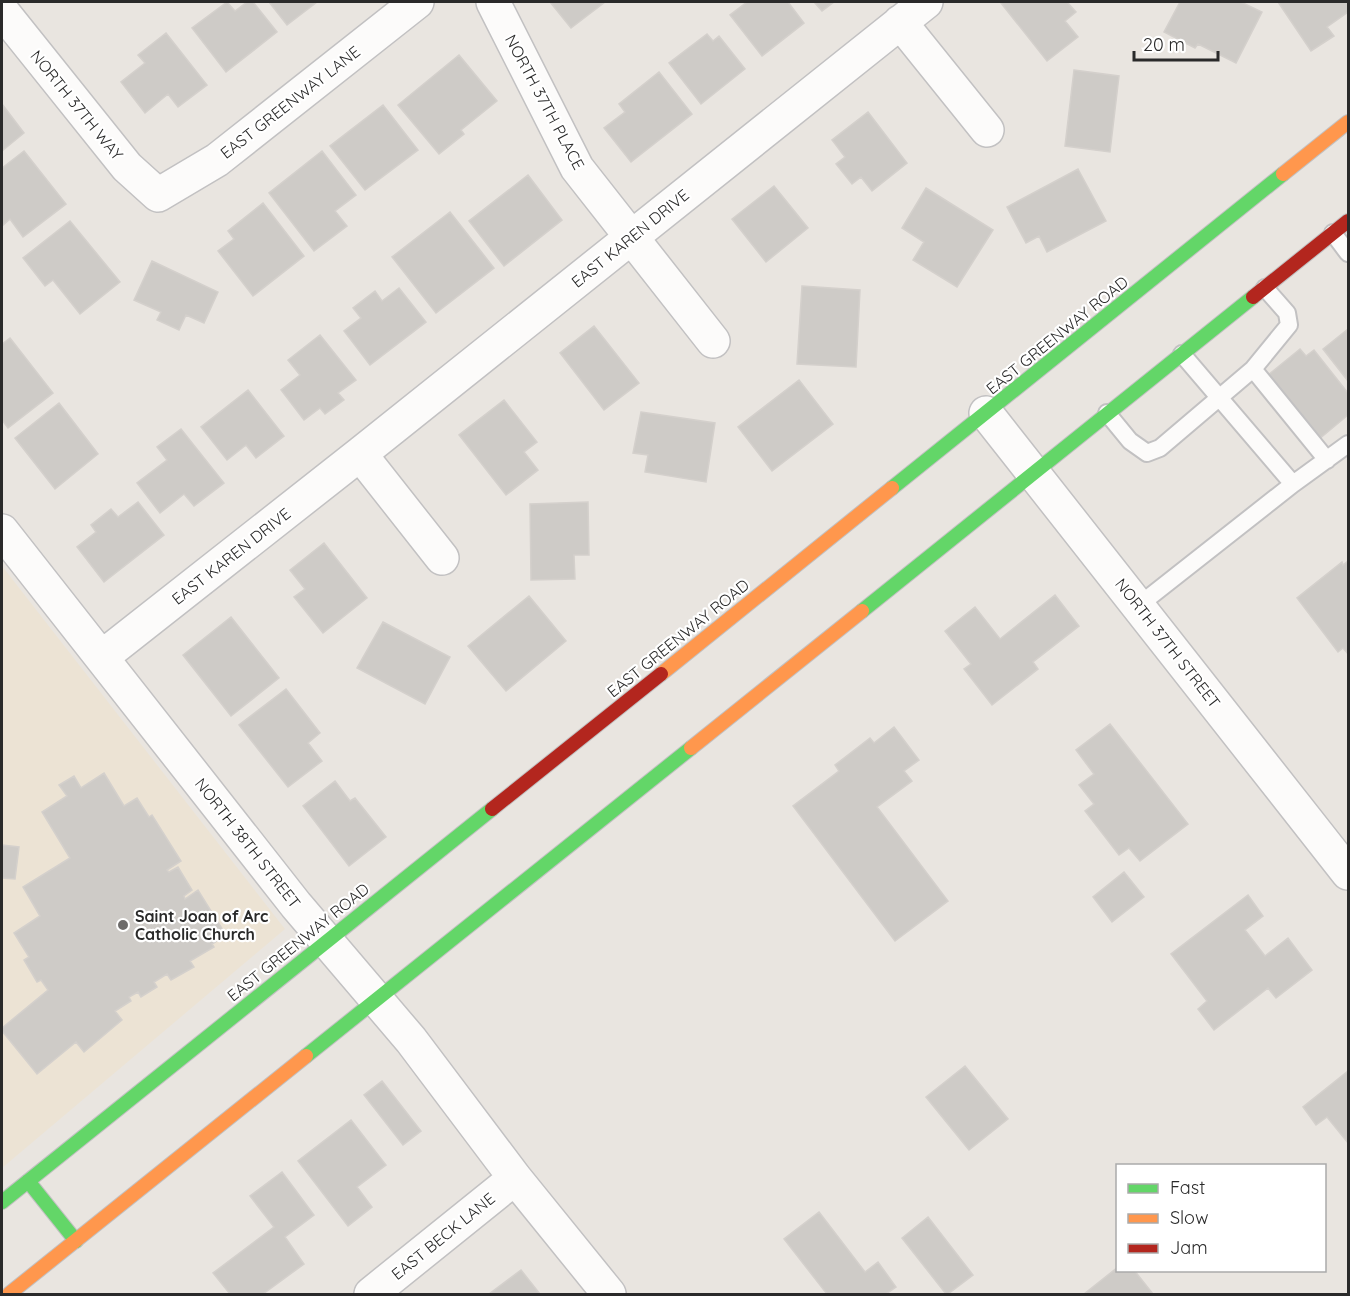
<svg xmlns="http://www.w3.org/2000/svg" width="1350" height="1296" viewBox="0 0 1350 1296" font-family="Quicksand,sans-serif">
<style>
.education{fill:#ece3d4}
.building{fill:#cecbc7;stroke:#d4d0cc;stroke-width:1.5}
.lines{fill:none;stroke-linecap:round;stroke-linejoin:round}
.lane-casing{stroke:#c2c1c2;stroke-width:20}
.street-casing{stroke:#c2c1c2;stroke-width:36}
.fast-casing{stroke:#c2c1c2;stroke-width:16}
.slow-casing{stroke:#c2c1c2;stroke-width:16}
.jam-casing{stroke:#c2c1c2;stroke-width:16}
.lane{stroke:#fcfbfa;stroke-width:16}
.street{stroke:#fcfbfa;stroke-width:33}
.fast{stroke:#63d668;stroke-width:14}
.slow{stroke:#ff974d;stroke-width:14}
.jam{stroke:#b3261e;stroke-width:14}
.poi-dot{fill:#6d6b6a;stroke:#fff;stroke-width:2}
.labels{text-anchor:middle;stroke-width:4.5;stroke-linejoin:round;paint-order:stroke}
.street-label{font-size:16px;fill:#2a2a2a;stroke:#fff}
.poi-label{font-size:16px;font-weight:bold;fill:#2a2a2a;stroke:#fff;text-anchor:start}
</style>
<rect width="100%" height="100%" fill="#e9e5e0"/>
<path class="education" d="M2,566L285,929L2,1168Z"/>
<path class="building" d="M227,2L235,11L247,2H253L277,32L226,72L192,28Z
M269,2H317L287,25Z
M550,2H605L571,28Z
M747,2H788L804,23L762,56L730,15Z
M814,2H834L822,11Z
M1002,2H1067L1076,12L1065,21L1078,37L1047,61L1001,3Z
M1180,2H1241L1262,12L1236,63L1198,44L1195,48L1164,32Z
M1278,2H1348V12L1327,27L1334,36L1311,51Z
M166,33L207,85L178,107L168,94L145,113L121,82L145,63L138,55Z
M707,34L713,41L719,36L745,69L701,104L669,63Z
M459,55L497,101L461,130L464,134L439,154L398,105Z
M1074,70L1119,76L1110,152L1065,146Z
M659,72L692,114L631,162L604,128L625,112L619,104Z
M2,104L24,133L2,151Z
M383,105L418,150L365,190L330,146Z
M868,112L907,163L872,191L861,177L852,184L836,164L845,157L832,140Z
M24,151L66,204L23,237L10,219L2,226V168Z
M322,151L356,195L335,211L347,226L314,251L269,193Z
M1078,169L1106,221L1047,252L1039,236L1026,243L1007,207Z
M528,175L562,220L504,266L469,221Z
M774,186L808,228L766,262L732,219Z
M926,188L993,230L957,287L913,260L924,242L902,228Z
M263,203L304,256L253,296L218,251L234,239L228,231Z
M450,212L494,268L436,313L392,257Z
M70,221L120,282L80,314L53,280L45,286L23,258Z
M152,261L218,292L204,323L186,315L179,330L157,320L161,312L134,300Z
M802,286L860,290L856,367L797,364Z
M399,288L426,322L370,365L344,331L361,318L353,308L375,291L382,301Z
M594,326L639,383L604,410L560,353Z
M1348,329V381L1323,349Z
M320,335L356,380L338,393L344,400L325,414L320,408L304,420L281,390L300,375L288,360Z
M10,338L53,393L8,428L2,420V344Z
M1300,349L1306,356L1314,350L1348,393V415L1318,440L1268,375Z
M799,380L833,424L772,471L738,427Z
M248,390L284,436L256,458L246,445L227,460L201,427Z
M504,400L537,442L524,452L538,470L506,495L459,435Z
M59,403L98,454L55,489L15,438Z
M641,412L715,423L706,482L645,472L648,455L633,453Z
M181,429L224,483L194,506L184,494L160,513L137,483L167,460L157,447Z
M138,502L164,535L104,582L77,547L96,532L91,525L111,509L118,517Z
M588,502L589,555H574L575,579L531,580L530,504Z
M324,543L367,598L323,633L294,597L305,589L290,570Z
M1348,561V654L1343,648L1338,652L1297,598L1342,562L1343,565Z
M1055,595L1079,626L1033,662L1038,669L992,705L964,669L971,664L945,631L975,607L1000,639Z
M529,596L566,641L506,691L468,646Z
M231,617L279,678L231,716L183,655Z
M383,622L450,657L425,704L357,668Z
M286,689L320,733L308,743L322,761L288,787L239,725Z
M1110,724L1188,824L1140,861L1129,848L1119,855L1085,811L1094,804L1079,785L1094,774L1076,750Z
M894,727L919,760L904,771L912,781L877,807L948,901L895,941L793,806L839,771L835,765L870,738L874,743Z
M104,773L124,806L137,798L149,817L152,815L181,861L167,870L169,872L178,867L192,890L184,896L185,899L198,890L226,935L212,944L214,947L190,961L194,967L171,980L167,974L154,982L157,987L141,997L138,992L129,997L131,1001L115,1011L122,1020L84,1052L76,1042L37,1074L2,1031V1028L48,990L41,980L37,982L24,960L29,957L14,933L40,916L23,887L70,858L42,812L67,796L59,785L74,776L81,788Z
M335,781L350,801L355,798L386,837L349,866L303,806Z
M2,845L19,847L15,879L2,878Z
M1124,872L1144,897L1112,922L1093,897Z
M1248,895L1263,916L1245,930L1265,956L1288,938L1312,970L1276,998L1268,988L1214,1030L1198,1009L1207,1001L1171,954Z
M965,1066L1008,1119L969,1150L926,1097Z
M1348,1071V1143L1327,1117L1316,1125L1303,1107Z
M382,1081L421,1131L403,1145L364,1095Z
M351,1120L386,1165L357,1187L372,1207L348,1226L298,1161Z
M282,1172L314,1215L285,1237L304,1264L263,1294H230L213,1273L274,1227L250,1196Z
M819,1212L865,1272L878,1262L896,1287L886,1294H827L784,1239Z
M928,1217L973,1275L948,1294H946L902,1238Z
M1118,1267V1270H1134L1153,1294H1084Z
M521,1270L540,1294H489Z"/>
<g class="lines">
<defs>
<path id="lane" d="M1333,233L1348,253
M1265,288L1287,313L1289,325L1253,369L1327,460
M1182,354L1293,484
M1107,413L1130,441L1147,453L1160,448L1253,369
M1138,606L1293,484L1348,444"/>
<path id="street" d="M493,2L577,168L713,341
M2,11L127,167L158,195L217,160L417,2
M900,22L987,130
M986,413L1348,873
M360,454L442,558
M2,531L296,905L411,1040L515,1178L609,1294
M102,657L360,454L926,2
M371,1294L515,1178"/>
<path id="fast" d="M892,488L1283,174
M862,611L1253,297
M306,1056L691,748
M28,1181L76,1241
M2,1202L492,809"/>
<path id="slow" d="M1283,174L1348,122
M661,674L892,488
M691,748L862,611
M9,1294L306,1056"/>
<path id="jam" d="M1253,297L1348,221
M492,809L661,674"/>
</defs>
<use href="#lane" class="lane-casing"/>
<use href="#street" class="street-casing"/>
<use href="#fast" class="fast-casing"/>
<use href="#slow" class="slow-casing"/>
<use href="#jam" class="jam-casing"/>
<use href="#lane" class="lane"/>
<use href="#street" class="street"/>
<use href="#fast" class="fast"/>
<use href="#slow" class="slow"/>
<use href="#jam" class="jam"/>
</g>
<circle class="poi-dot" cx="123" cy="925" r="6"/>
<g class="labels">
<g class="street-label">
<text transform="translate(290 102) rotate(-38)" y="6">EAST GREENWAY LANE</text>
<text transform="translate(545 102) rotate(62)" y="6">NORTH 37TH PLACE</text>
<text transform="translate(77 105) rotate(51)" y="6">NORTH 37TH WAY</text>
<text transform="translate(630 238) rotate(-39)" y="6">EAST KAREN DRIVE</text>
<text transform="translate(1057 335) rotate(-39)" y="6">EAST GREENWAY ROAD</text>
<text transform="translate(231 556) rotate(-38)" y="6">EAST KAREN DRIVE</text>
<text transform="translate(678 638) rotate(-39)" y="6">EAST GREENWAY ROAD</text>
<text transform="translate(1168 643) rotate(52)" y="6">NORTH 37TH STREET</text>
<text transform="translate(248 843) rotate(52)" y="6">NORTH 38TH STREET</text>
<text transform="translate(298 942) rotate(-39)" y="6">EAST GREENWAY ROAD</text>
<text transform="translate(443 1236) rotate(-39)" y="6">EAST BECK LANE</text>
</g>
<g class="poi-label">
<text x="135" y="922">Saint Joan of Arc<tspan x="135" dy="18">Catholic Church</tspan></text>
</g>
</g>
<rect width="1350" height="1296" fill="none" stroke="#2a2a2a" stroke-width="6"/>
<rect x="1116" y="1164" width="210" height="108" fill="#ffffff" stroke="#aaaaaa" stroke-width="1.5"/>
<rect x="1128" y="1184" width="30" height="9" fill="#63d668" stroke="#aaaaaa" stroke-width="1.5"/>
<text x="1170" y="1194" font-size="18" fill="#2a2a2a">Fast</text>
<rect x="1128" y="1214" width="30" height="9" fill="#ff974d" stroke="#aaaaaa" stroke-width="1.5"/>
<text x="1170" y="1224" font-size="18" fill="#2a2a2a">Slow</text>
<rect x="1128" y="1244" width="30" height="9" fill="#b3261e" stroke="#aaaaaa" stroke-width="1.5"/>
<text x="1170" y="1254" font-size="18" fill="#2a2a2a">Jam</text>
<path d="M1134 51v9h84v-9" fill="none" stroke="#2a2a2a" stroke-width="3"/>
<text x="1143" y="51" font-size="18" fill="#2a2a2a" stroke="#ffffff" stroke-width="4.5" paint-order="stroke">20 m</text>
</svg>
